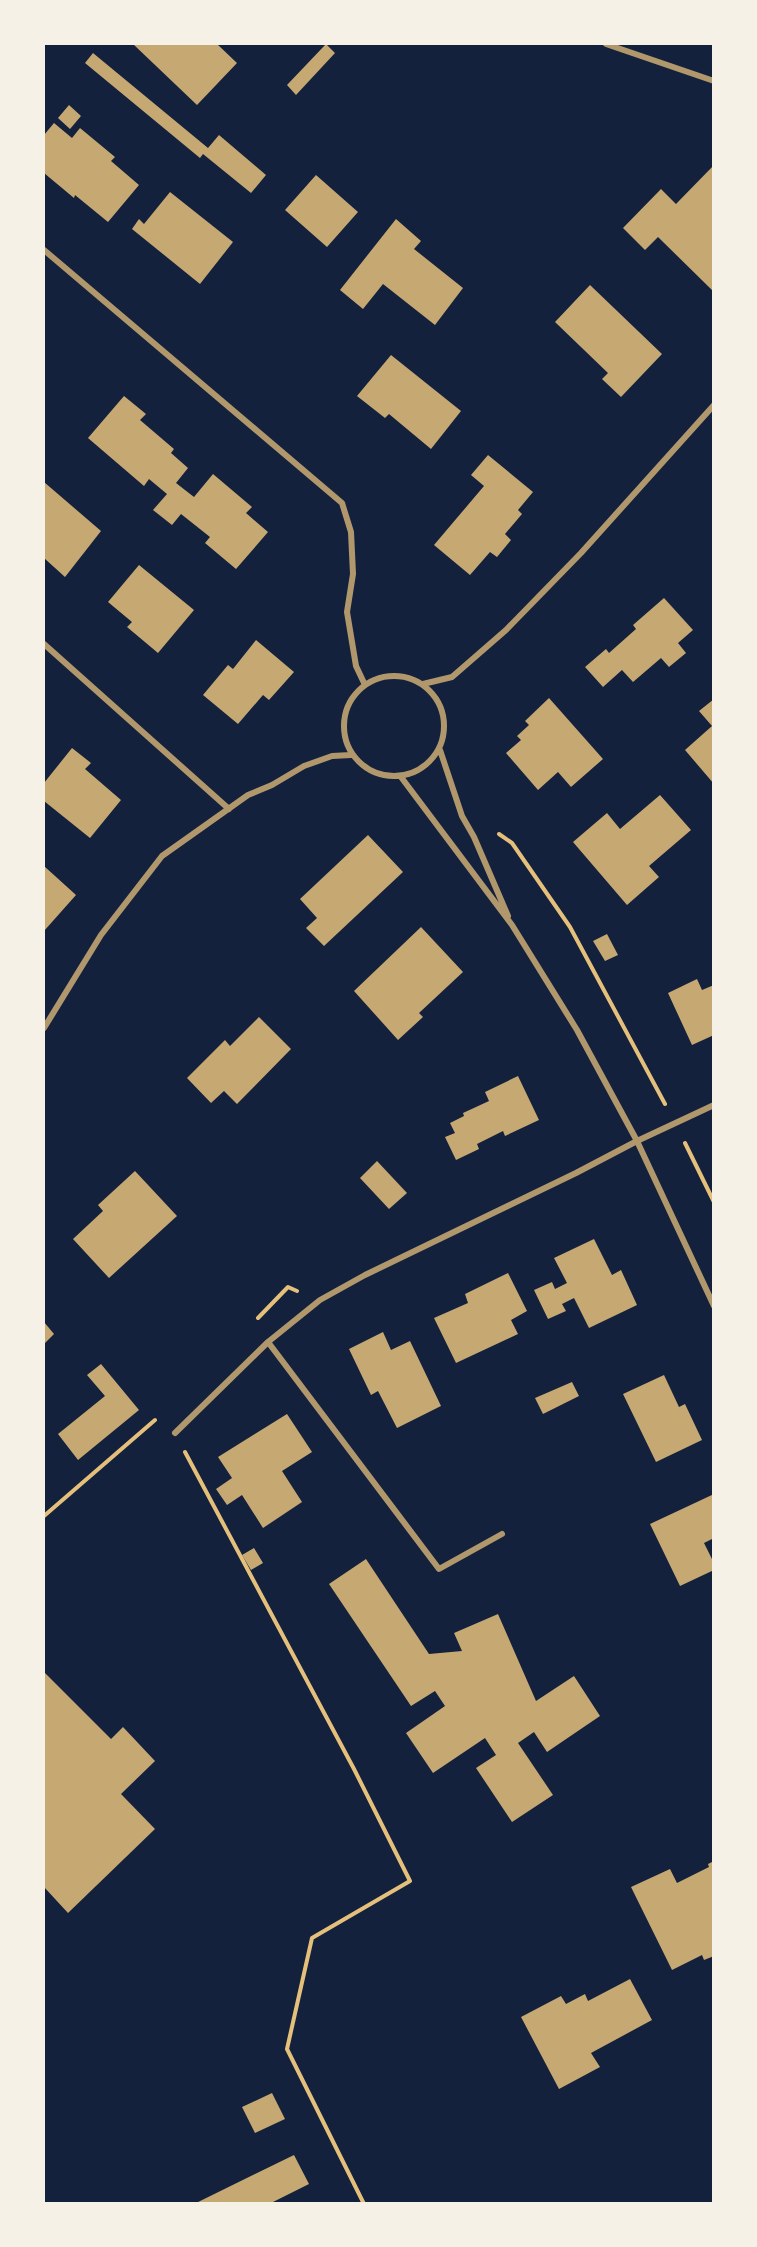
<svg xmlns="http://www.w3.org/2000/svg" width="757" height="2247" viewBox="0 0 757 2247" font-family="Figtree,sans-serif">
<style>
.building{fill:#c6a872}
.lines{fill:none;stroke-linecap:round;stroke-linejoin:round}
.path{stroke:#e5c07b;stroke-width:4}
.minor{stroke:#b1986c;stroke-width:6}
</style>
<rect width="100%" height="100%" fill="#14213d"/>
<path class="building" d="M133,44H217L237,63L197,105Z
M326,44L335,53L296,95L287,85Z
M93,53L208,148L219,135L266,175L251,193L203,154L200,158L85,63Z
M69,105L81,116L70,129L58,118Z
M54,123L72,138L80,128L115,157L111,161L139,185L108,222L75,195L74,198L44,173V135Z
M714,165V292L658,237L645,250L623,228L661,189L676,204Z
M316,175L358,212L327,247L285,210Z
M170,192L233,242L200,284L132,229L139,219L144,224Z
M396,219L421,241L414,249L463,288L435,325L383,284L363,309L340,290Z
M590,285L662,354L621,397L602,379L608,373L555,322Z
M391,355L461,411L431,449L389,414L385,418L357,396Z
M124,396L146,414L140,420L174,449L171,453L188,468L176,483L194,497L213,474L252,507L246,513L268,532L236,569L205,543L210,537L181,514L172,525L153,510L167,494L149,479L144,486L88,438Z
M488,455L533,492L518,510L522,514L505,534L511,540L497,557L490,552L470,575L434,545L484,486L471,475Z
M44,482L101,531L65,577L44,558Z
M139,565L194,610L158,653L127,627L132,622L108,602Z
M664,598L693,630L678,643L686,653L669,667L661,658L633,682L622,670L603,687L585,667L606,649L609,653L636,629L633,625Z
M256,640L294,672L269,700L263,695L238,724L203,695L228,665L233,669Z
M549,698L603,759L571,787L558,772L538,790L506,753L521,740L517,736L529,725L525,721Z
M714,699V784L685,750L712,726L699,711Z
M72,748L91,763L85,769L121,800L90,838L44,801V783Z
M660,795L691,830L649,866L659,877L627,905L573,842L607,813L620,829Z
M368,835L403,872L324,946L306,928L317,918L300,899Z
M44,866L76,895L44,931Z
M421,927L463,972L419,1013L423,1017L398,1040L354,991Z
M607,934L618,955L605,961L593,941Z
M697,979L702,990L714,985V1035L692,1045L668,993Z
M259,1017L291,1049L237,1104L224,1091L211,1103L187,1078L225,1040L230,1046Z
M518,1076L539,1120L505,1136L503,1131L477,1144L479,1149L456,1160L445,1137L455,1133L450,1123L464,1116L463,1113L489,1101L485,1092Z
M377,1161L407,1193L389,1209L360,1178Z
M135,1171L177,1216L109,1278L73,1239L103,1211L98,1205Z
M594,1239L612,1275L621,1270L637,1305L589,1328L574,1298L562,1304L566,1311L548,1319L534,1290L552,1282L555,1289L567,1283L554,1258Z
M508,1273L527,1311L511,1320L518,1334L456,1363L434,1318L468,1303L465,1294Z
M44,1322L54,1334L44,1344Z
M383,1332L391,1350L410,1341L441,1406L397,1428L378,1391L371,1395L349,1349Z
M101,1364L139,1410L78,1460L58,1434L105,1396L87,1375Z
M664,1375L679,1407L685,1404L702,1440L656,1462L623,1394Z
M572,1382L579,1396L543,1414L535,1398Z
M287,1414L312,1452L282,1471L302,1502L263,1528L242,1495L227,1505L216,1489L232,1478L218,1457Z
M714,1494V1538L704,1543L714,1563V1570L680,1586L650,1524Z
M254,1548L263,1563L251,1570L242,1555Z
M366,1559L429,1654L462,1651L454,1633L498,1614L536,1701L574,1676L600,1716L547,1752L534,1732L518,1743L553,1795L512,1822L476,1768L496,1755L485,1738L433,1773L406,1733L445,1706L435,1691L411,1706L329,1584Z
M44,1672L111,1739L123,1727L155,1761L121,1794L155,1829L68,1913L44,1887Z
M714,1861V1956L704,1960L702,1955L672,1970L631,1887L670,1869L677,1883L709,1867L708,1864Z
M630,1979L652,2020L591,2053L600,2067L559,2089L521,2017L561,1996L566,2004L585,1994L588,2001Z
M272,2093L285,2119L255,2133L242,2107Z
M294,2155L309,2184L269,2204H194Z"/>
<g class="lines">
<path class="path" d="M499,834L512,843L570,927L665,1104
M685,1143L714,1202
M258,1318L288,1287L297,1291
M185,1452L354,1769L410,1881L312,1938L287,2049L364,2204
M44,1516L155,1420"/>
<path class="minor" d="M606,44L714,81
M44,250L342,503L351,532L353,574L347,612L356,666L365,685
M44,644L229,809
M344 726a50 50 0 1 1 100 0a50 50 0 1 1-100 0Z
M423,684L452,677L506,630L581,553L714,405
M440,750L462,816L474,837L508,916
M401,777L512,925L577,1030L637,1141L714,1306
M44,1028L101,935L162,856L248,795L272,785L304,766L332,756L351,755
M268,1342L439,1569L502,1534
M175,1433L268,1342L320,1300L365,1275L576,1173L637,1141L714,1105"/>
</g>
<rect width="757" height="2247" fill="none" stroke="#f6f1e7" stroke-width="90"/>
</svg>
